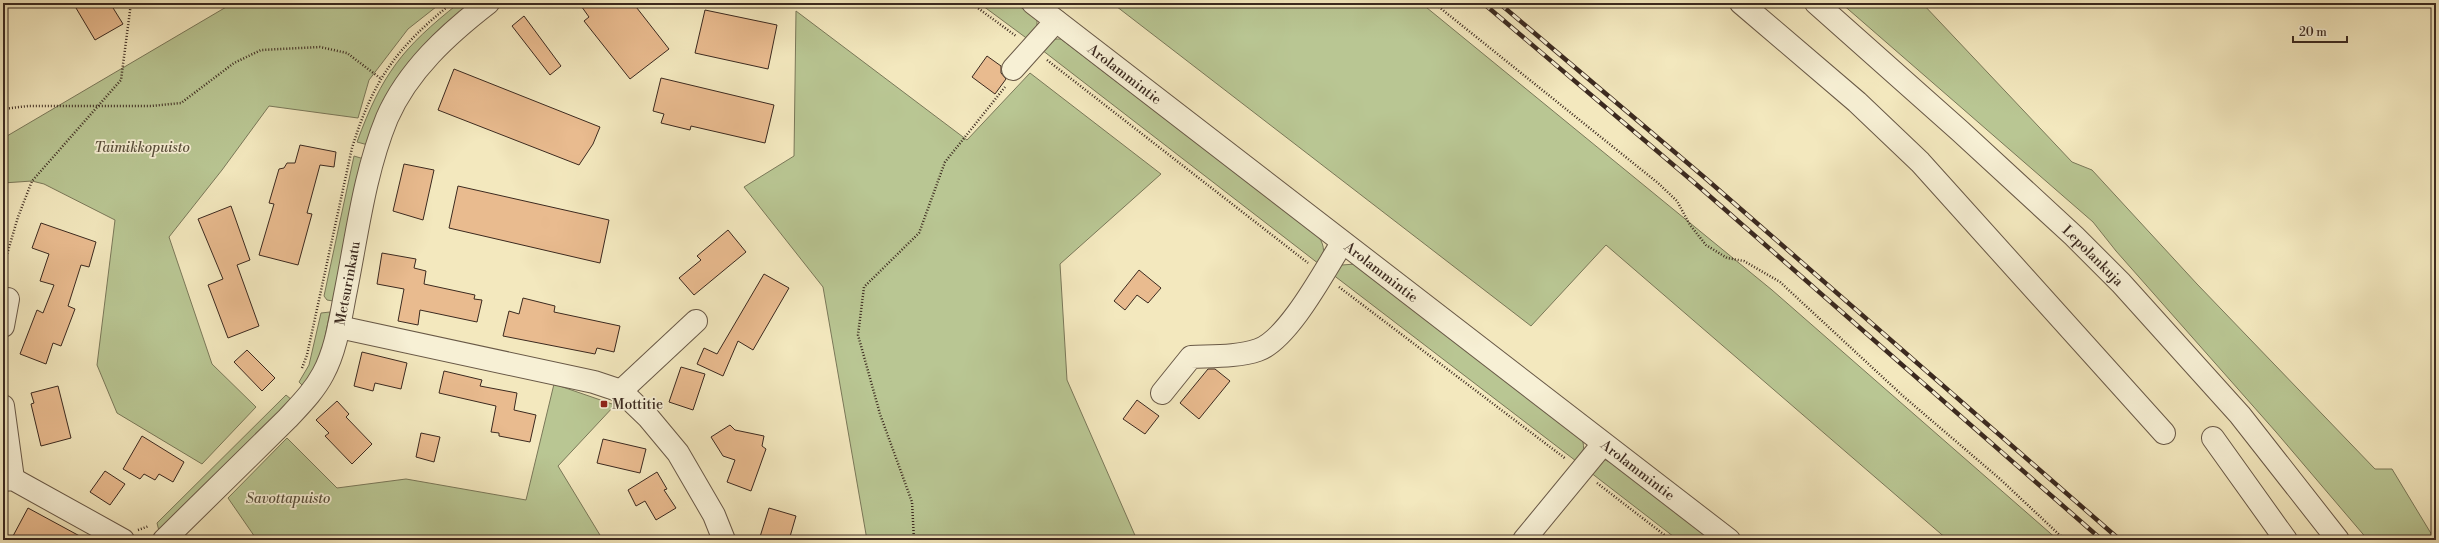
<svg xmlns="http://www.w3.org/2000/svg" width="2439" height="543" viewBox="0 0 2439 543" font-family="'Libre Bodoni',serif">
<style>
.green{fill:#b9c693;stroke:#7a7859}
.building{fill:#e9bb8f;stroke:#3b291f}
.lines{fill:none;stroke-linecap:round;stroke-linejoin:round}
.minor-casing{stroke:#695947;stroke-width:24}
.path{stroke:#3b291f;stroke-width:2.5;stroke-dasharray:1 2;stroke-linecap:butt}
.minor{stroke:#f7f0d5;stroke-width:22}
.rail-casing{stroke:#3b291f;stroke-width:4.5}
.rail{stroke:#f7f0d5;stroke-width:3;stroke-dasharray:9;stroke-linecap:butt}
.poi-dot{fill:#8f2418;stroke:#f7f0d5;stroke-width:1.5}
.labels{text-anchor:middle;stroke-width:3.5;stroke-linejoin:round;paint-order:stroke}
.street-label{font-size:14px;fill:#3b291f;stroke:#f7f0d5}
.park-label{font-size:14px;font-style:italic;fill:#5a503c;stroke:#f7f0d5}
.poi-label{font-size:14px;fill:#3b291f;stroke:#f7f0d5;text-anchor:start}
</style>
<rect width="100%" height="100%" fill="#f3e8be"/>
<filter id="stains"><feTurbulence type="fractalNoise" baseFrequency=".005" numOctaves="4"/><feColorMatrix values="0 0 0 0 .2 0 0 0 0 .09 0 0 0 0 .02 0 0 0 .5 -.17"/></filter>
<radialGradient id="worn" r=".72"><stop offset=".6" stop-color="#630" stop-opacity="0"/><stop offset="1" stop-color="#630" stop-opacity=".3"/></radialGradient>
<path class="green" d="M233,3H441L408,29L369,80L358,118L269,106L222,170L169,237L212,364L256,407L202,464L117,413L97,365L115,220L44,184L32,181L3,183V125L7,136Z
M459,3H474L410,60L383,101L368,145L357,142C382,74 402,48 459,3Z
M979,3H1015L1037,19V27L1029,40Z
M1112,3H1421L1772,290L2058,540H1948L1606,245L1531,326Z
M1841,3H1922L2072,162L2092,170L2197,284L2375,469H2392L2435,540H2368L2276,432L2116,251L2093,222Z
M796,11L967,140L1030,73L1161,174L1060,264L1067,380L1137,540H867L823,287L744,187L794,156Z
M1054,39H1061L1319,237C1325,247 1325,254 1319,264L1042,50Z
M354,156L364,159L333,301L327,300L324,296Z
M1355,264L1582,438C1585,449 1584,454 1576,461L1332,274L1342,265Z
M330,312L322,352L304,387L299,382L309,365L321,313Z
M554,384L615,405L558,466L603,540H257L228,498L287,438L337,488L406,479L526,500Z
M286,395L292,400L159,531L157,523Z
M1602,458L1611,463L1713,540H1678L1586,469Z"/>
<path class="building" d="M85,3H110L123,24L95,40L76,8Z
M579,3H633L669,49L630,79L584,21L589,17Z
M705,10L777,25L768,69L695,53Z
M524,16L561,66L550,75L512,26Z
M987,56L1001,66V73L1006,79L995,94L972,77Z
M454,69L600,127L593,144L579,165L438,110Z
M661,78L774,105L765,143L691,126L690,130L661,123L664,114L653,111Z
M300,145L336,152L334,167L320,165L307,213L312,214L298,265L259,255L274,204L269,203L279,169L284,168L287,163H295Z
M404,164L434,170L423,220L393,211Z
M458,186L609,220L600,263L449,228Z
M231,206L250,260L237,265L259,326L228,338L208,285L223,279L198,219Z
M41,223L96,242L89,267L81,265L68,306L75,309L61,346L53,343L46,364L20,354L37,310L43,313L54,285L40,281L49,254L32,248Z
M728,230L746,252L694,295L679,278L701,260L697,256Z
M382,253L416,259L414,268L426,271L424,284L475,295L474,299L482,300L477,322L420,310L418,325L398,321L404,289L377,284Z
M1139,270L1161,288L1148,303L1137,295L1125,310L1114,301Z
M764,274L789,288L753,350L738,341L723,376L697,364L704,348L717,354Z
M523,298L555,306L554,312L620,326L614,352L597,348L595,354L503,336L509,311L519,314Z
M247,350L275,378L262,391L234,362Z
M362,352L407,363L401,389L375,383L373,391L354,386Z
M681,367L705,374L693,410L669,402Z
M1208,369H1215L1230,381L1199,419L1180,403Z
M444,371L482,380L480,386L517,393L514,410L536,415L530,442L499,436V433L491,432L496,406L439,393Z
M58,386L71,438L41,446L31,404L34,403L31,393Z
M1137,400L1159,416L1145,434L1123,419Z
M337,401L349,414L346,417L372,444L352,464L325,436L329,433L316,420Z
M730,425L735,430L764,436L762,446L766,449L751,491L727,482L735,460L723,456L711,437Z
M421,433L440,437L434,462L416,457Z
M142,436L184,462L173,482L159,474L155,480L144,474L140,479L123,469Z
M603,439L646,449L640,473L597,463Z
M105,471L125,484L110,505L90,492Z
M657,472L667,489L664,490L676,508L656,520L645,501L636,506L628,490Z
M28,508L87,540H21L13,536Z
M769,508L796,516L789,540H759Z"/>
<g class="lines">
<defs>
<g id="minor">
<path id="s1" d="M1033,3L1729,540"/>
<path d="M1741,3L1857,102L1920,162L2164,433"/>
<path id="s2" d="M1816,3L1960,131L2074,236L2121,283L2240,415L2338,540"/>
<path d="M1013,69L1056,21"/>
<path d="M3,326L8,299"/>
<path d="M339,327L594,382L621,391L648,417L678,453L714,515L724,540"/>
<path d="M621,391L696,321"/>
<path d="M1162,393L1191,357C1212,356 1238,357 1258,350C1288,340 1325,270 1342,243"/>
<path d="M3,406L13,479"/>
<path d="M2213,438L2286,540"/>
<path d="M3,480L13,479L123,540"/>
<path id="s3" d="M164,540L288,418C301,404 314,391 323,374C336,350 340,321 345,295C357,236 364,174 387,118C408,70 448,34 488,3"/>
<path d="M1524,540L1603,444"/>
</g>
</defs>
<use href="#minor" class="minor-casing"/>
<path class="path" d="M971,3L1016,36
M1434,3L1658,183L1677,201L1690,225L1706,245L1727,258L1744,261L1780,282L1903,396L2000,479L2065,540
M1047,60L1308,263
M3,109L28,106H151L181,103L234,63L261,50L320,47L347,53L380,78
M5,280L3,268L18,217L32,181L121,80L131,3
M1339,287L1566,459
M302,368L307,355L352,148C373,80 397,47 452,3
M1597,483L1671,540
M138,530L149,526
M914,540L912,502L880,414L858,335L864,287L919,233L945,162L1005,87"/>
<use href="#minor" class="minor"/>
<defs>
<path id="rail" d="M1483,3L1697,185L2102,540
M1499,3L1704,177L2120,540"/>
</defs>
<use href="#rail" class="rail-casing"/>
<use href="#rail" class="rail"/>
</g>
<rect class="poi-dot" x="600" y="400" width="8" height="8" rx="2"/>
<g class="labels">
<g class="street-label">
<text dy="5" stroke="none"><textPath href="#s1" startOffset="116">Arolammintie</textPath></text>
<text dy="5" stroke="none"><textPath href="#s2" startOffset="375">Lepolankuja</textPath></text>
<text dy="5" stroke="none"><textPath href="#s1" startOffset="440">Arolammintie</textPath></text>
<text dy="5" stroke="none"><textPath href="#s3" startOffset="325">Metsurinkatu</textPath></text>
<text dy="5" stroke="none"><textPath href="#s1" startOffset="764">Arolammintie</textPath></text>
</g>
<g class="park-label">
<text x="142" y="152">Taimikkopuisto</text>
<text x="288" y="503">Savottapuisto</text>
</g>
<g class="poi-label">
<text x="612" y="409">Mottitie</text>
</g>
</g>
<rect width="2439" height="543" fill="none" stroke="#f3e8be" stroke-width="16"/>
<rect x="4" y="4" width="2431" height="535" fill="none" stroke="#3b291f" stroke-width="2"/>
<rect x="8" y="8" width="2423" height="527" fill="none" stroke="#3b291f"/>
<path d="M2293 36v6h54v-6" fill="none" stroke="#3b291f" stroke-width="2"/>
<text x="2299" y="36" font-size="12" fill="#3b291f" stroke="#f7f0d5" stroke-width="3" paint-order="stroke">20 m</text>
<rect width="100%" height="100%" filter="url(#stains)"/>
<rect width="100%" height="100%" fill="url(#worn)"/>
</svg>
